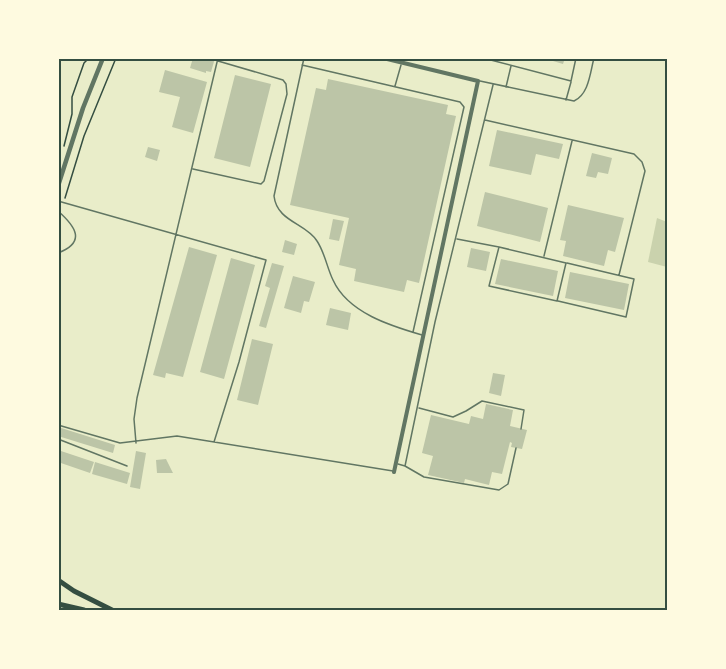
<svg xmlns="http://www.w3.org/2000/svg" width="726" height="669" viewBox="0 0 726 669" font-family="'PT Sans Narrow',sans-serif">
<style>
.green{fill:#cad2ad}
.building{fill:#bcc5a7}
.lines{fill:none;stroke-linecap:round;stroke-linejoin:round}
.path{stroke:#344e41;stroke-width:1.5}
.service{stroke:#617663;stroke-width:1.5}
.minor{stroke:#617663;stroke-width:4}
.tertiary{stroke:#617663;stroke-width:4.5}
.secondary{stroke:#344e41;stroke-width:5}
.neatline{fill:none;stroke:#344e41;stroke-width:2}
</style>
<rect width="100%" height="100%" fill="#e9edc9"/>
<path class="green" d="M657,218L667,222V267L648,262Z"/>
<path class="building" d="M193,58H215L211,72L206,71V73L190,68Z
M543,58H565L563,64Z
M165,70L207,82L193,133L172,127L180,97L159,92Z
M235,75L271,84L250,167L214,158Z
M328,79L448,105L446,114L456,116L419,283L407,280L404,292L354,281L356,269L339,265L349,218L290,205L316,88L326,90Z
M497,130L563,144L559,159L536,154L531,175L489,166Z
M148,147L160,150L157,161L145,157Z
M592,153L612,158L608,174L598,172L596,178L586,176Z
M485,192L548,208L540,242L477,226Z
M568,205L624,218L615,252L608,250L604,266L563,256L566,241L560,240Z
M333,219L344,221L339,241L329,239Z
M285,240L297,244L294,255L282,252Z
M189,247L217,255L183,377L166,373L165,378L153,375Z
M471,248L490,252L486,271L467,267Z
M231,258L255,265L224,379L200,372Z
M501,259L558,271L553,296L495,284Z
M272,263L284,266L266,328L259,326L270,288L265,286Z
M570,272L629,284L624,310L565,298Z
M293,276L315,282L309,302L304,301L301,313L284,308Z
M330,308L351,313L348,330L326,325Z
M252,339L273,344L258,405L237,400Z
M493,373L505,375L501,396L489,393Z
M486,404L513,410L510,426L527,430L522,449L511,447L512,443L510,442L502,474L492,472L489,485L465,479L464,483L428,475L433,456L422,453L431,415L469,424L471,416L483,419Z
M58,427L115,445L113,453L58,436Z
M58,450L94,462L90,473L58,462Z
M136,451L146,453L140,489L130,487Z
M166,459L173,473H157L156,460Z
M95,462L130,473L127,484L92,474Z"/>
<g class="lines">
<path class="path" d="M64,146L72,114V97L84,63L89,58
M65,198L84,136L116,58"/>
<path class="service" d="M304,58L274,196C277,222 306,223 317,241C325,253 327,268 333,280C348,313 391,326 422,335
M483,58L571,81L576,58
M302,65L460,102L464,107L413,332
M480,81L574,101C589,94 590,73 594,58
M395,86L401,65
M506,87L511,66
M566,100L571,82
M485,120L634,154L642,162L645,171L619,275
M193,169L261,184L264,181L287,94L286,84L283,80L218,61
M58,201L266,260L239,362L214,442
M58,211C75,226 87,242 58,253
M457,239L499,247L489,286L557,301L566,263L499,247
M544,256L572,141
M558,301L626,317L634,279L567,263
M419,408L453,417L466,411L482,401L524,410L521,429
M58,425L120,443L177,436L393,471
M58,439L127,466
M136,443L134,419L137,398L218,58
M398,464L405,466L435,322L493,85
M405,466L424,477L499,490L508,484L516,448"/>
<path class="minor" d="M383,58L478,81L394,472"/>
<path class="tertiary" d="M58,186L83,108L103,58"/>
<path class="secondary" d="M58,580L74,591L112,610
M58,604L84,610"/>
</g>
<rect width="726" height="669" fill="none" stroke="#fefae0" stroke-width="120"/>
<rect x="60" y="60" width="606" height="549" class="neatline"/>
</svg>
